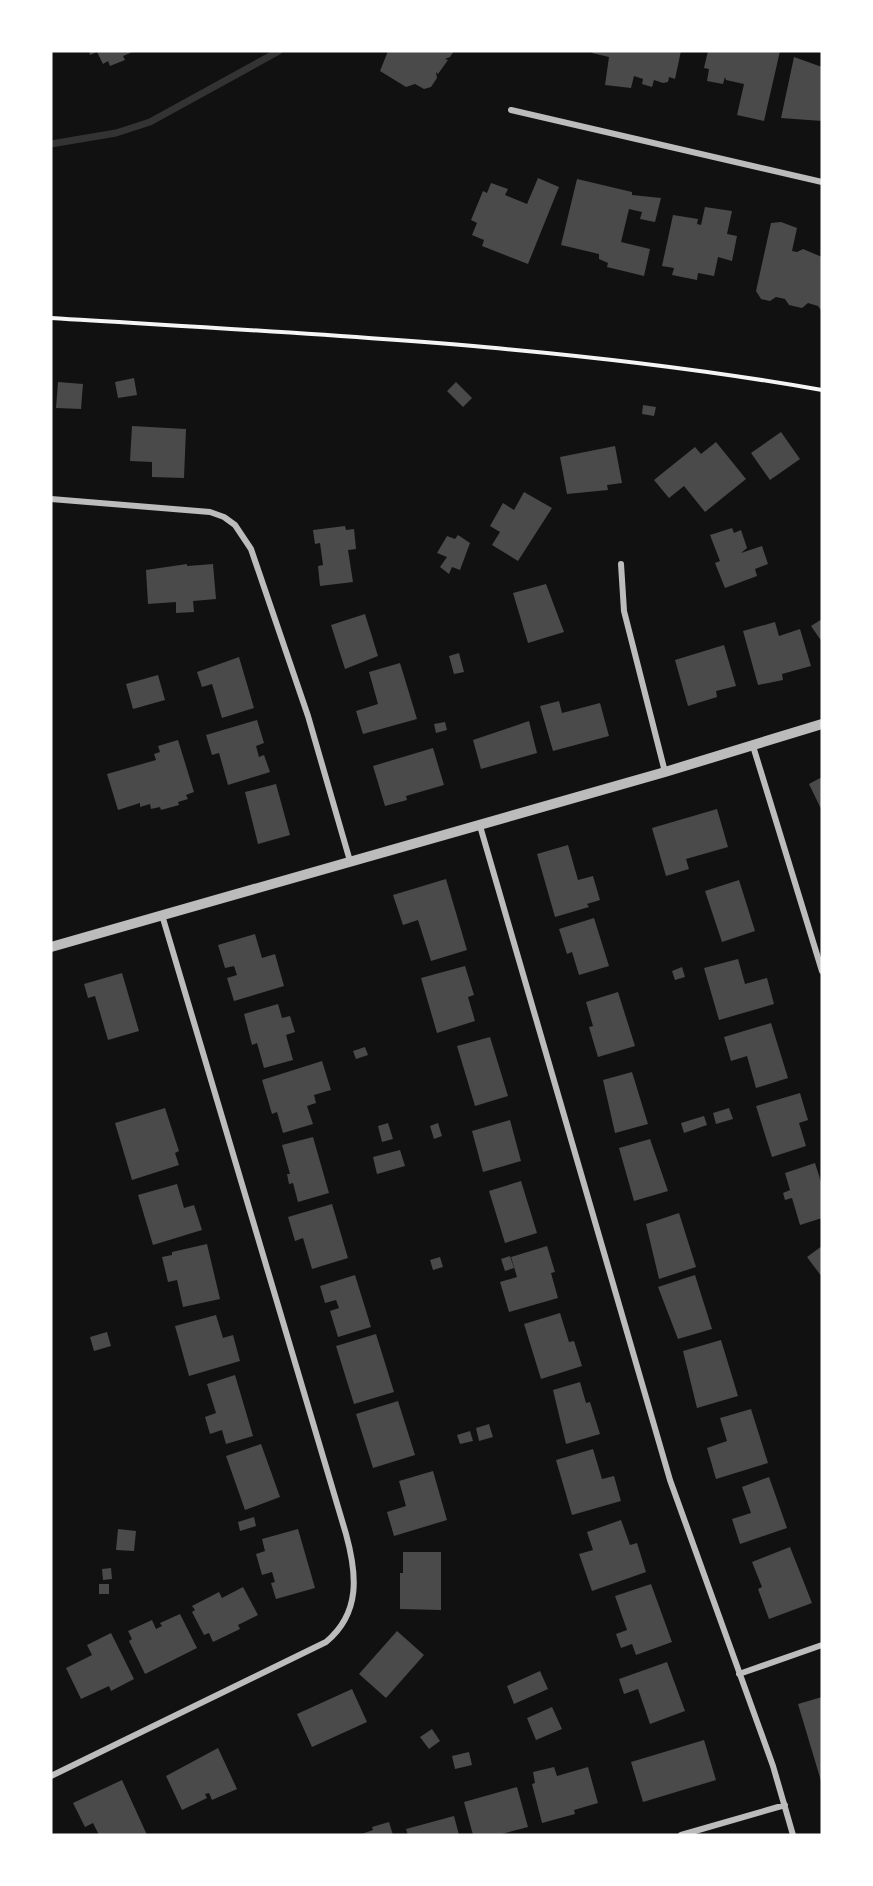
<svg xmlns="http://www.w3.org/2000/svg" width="873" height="1886" viewBox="0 0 873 1886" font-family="'Zilla Slab',serif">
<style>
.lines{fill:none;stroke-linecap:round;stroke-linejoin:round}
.stream{stroke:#333;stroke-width:7}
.building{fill:#4a4a4a}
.path{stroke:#f5f5f5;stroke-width:4}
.minor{stroke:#bcbcbc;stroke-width:6}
.tertiary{stroke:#bcbcbc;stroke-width:10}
</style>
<rect width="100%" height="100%" fill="#111"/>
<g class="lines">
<path class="stream" d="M51,144L116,133L150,122L279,51"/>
</g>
<path class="building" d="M89,51H135L123,56L125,60L110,66L108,61L103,64L97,52L90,55Z
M388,51H454L450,57L445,59L448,60L438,74L436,72L437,78L431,87L424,89L415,84L406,87L380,71Z
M593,51H681L675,79L669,77L668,82L663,83L654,80L652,87L642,84L643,79L634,76L631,88L605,85L609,57L592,53Z
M708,51H780L764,121L737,115L744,84L726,80L725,77L723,84L707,81L709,69L704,68Z
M794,57L822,67V121L781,118Z
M538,178L559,187L528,264L482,246L484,240L472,235L477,223L471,220L483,191L487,193L491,183L508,189L505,195L527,204Z
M577,179L632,192V195L661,198L655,222L640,219L642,212L629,209L621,242L650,249L644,276L607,267L608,263L599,259V254L561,245Z
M705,207L732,211L727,234L737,236L732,261L718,257L714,276L698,273L697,280L672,275L674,268L662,266L673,215L698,219L697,224L701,225Z
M781,222L797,228L792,251L797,252L803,249L822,257V312L818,306L808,303L802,308L789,305L785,299L776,297L770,301L761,299L756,291L771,223Z
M134,378L137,395L118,398L115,382Z
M58,382L83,384L81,409L56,408Z
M456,382L472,398L463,407L447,391Z
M643,405L656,407L654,416L642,414Z
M132,426L186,429L184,478L152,477V462L130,461Z
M781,432L800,459L770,480L751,453Z
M716,442L746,479L705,512L684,486L669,498L654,480L695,447L701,454Z
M615,446L622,483L607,485L608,490L567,494L560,457Z
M524,492L552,508L518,561L492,545L500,532L490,526L503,503L514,510Z
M345,526L346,530L354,529L356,549L348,550L353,582L320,586L318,566L323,565L320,543L315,544L313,530Z
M732,528L734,533L741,530L747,548L741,553L762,546L768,564L755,569L757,576L725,588L715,563L720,561L710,535Z
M458,535L470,543L460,570L452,567L449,574L440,567L447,557L437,553L447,536L455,539Z
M187,564V566L213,564L216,599L193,601L194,612L176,613V602L148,604L146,570Z
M546,584L564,632L528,643L513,593Z
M365,614L378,656L345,669L331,625Z
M822,619V642L811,626Z
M775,622L779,636L800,629L811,666L782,674L783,680L758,685L743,631Z
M724,645L736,686L716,691L717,697L688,706L675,660Z
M459,653L464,672L454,674L449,656Z
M239,657L254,708L222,718L212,684L202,687L197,672Z
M400,663L417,719L363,734L356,711L378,704L369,672Z
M158,675L165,700L133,709L126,684Z
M559,701L562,713L600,703L609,736L553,751L540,706Z
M257,720L264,743L256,746L259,757L264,755L270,772L228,785L219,753L212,755L206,735Z
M529,721L537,753L481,769L473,740Z
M445,722L447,730L436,733L434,724Z
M178,740L194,792L186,795L188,799L178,802L179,805L161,810L160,807L151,809L150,804L140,807V803L118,810L107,774L156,760L154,754L160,752L158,746Z
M433,748L444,785L406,796L407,800L385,806L373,766Z
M822,777V811L809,784Z
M276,784L290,835L258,844L245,792Z
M717,809L728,847L686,859L689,869L666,876L652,828Z
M568,845L578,880L593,876L600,900L587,904L589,907L555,917L537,854Z
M446,879L467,950L431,961L418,920L403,925L393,895Z
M739,880L755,931L722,942L705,891Z
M594,918L609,966L579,975L572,952L567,954L559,929Z
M255,934L262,958L275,954L284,986L234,1001L227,978L237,975L234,966L225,968L218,945Z
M738,959L745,984L767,978L774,1004L719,1020L704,968Z
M465,966L474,995L468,997L475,1021L437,1033L421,978Z
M682,967L685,977L675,980L672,971Z
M122,973L139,1031L108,1040L95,996L88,998L84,984Z
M618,992L635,1046L598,1057L589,1027L593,1026L586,1002Z
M278,1004L282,1018L290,1016L295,1032L286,1035L293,1060L264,1068L257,1043L252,1045L244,1014Z
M771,1023L788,1078L756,1088L747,1056L731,1061L724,1037Z
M490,1037L508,1096L475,1106L457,1046Z
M365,1047L368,1055L356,1059L353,1051Z
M322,1061L331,1090L314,1095L316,1103L307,1106L313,1124L283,1133L277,1112L272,1114L262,1080Z
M632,1072L648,1124L615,1133L603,1080Z
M800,1093L808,1120L799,1123L806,1146L772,1157L756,1106Z
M165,1108L179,1151L175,1153L179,1165L132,1180L115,1123Z
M729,1108L733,1119L716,1124L713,1113Z
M704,1116L707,1125L684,1133L681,1123Z
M510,1120L521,1161L483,1172L472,1131Z
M388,1123L393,1139L382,1142L378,1126Z
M438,1123L442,1136L434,1139L430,1126Z
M313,1137L329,1193L298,1202L293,1183L289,1184L287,1174H290L282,1145Z
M650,1139L668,1191L634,1201L619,1148Z
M400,1150L405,1166L377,1174L373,1157Z
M815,1163L822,1185V1218L800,1225L792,1198L785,1200L783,1193L790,1190L785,1173Z
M521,1181L537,1233L505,1243L489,1191Z
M177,1184L184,1208L194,1205L202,1230L153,1245L138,1195Z
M332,1204L348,1258L312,1269L303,1238L295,1241L288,1217Z
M679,1213L696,1267L659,1279L646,1224Z
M207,1244L220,1299L183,1307L177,1280L168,1282L162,1257L172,1255V1252Z
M547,1246L555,1272L551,1273L558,1298L509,1312L500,1282L517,1277L511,1257Z
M822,1246V1277L807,1257Z
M510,1256L514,1268L505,1271L501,1259Z
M440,1257L443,1267L433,1270L430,1260Z
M355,1275L371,1327L338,1337L330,1311L339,1308L336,1300L325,1303L320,1286Z
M695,1275L712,1329L678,1339L658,1287Z
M560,1313L569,1342L574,1341L582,1366L541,1379L524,1324Z
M216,1315L223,1338L233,1335L240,1361L189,1376L175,1326Z
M107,1332L111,1346L94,1351L90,1337Z
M376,1334L394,1392L354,1404L336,1346Z
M721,1340L738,1396L697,1408L683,1351Z
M235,1375L253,1436L226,1444L222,1430L210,1434L205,1417L216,1413L207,1384Z
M580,1382L586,1403L590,1402L600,1434L566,1444L553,1390Z
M398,1401L415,1455L373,1468L356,1414Z
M751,1409L768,1463L716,1479L707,1448L727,1441L720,1418Z
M489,1424L493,1437L479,1441L476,1428Z
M470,1431L473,1441L460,1444L457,1435Z
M261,1444L280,1497L245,1510L226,1456Z
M593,1449L602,1479L614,1476L621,1501L572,1515L556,1460Z
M433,1471L447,1520L394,1536L387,1512L406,1506L399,1481Z
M769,1477L787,1528L740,1544L732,1519L751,1513L742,1487Z
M254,1517L256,1526L240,1531L238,1522Z
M621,1520L630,1545L637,1543L646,1572L592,1591L579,1554L593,1550L587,1532Z
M118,1529L136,1531L134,1551L116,1550Z
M298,1529L315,1588L276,1599L271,1583L275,1582L272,1572L262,1575L256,1554L265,1551L262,1539Z
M790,1547L812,1603L769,1619L758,1589L762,1587L752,1562Z
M403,1552H441V1610L400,1609V1573H403Z
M111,1568L112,1579L103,1580L102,1569Z
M99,1584H109V1594H99Z
M651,1584L672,1642L636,1655L632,1644L621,1648L616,1634L627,1630L615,1596Z
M243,1587L258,1615L238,1625L240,1629L213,1642L209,1633L204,1635L192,1612L195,1610L192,1606L219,1592L222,1598Z
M180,1614L197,1648L145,1674L129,1641L132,1639L128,1631L152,1620L156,1629L162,1626L160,1623Z
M397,1631L424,1655L386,1698L359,1674Z
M111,1633L134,1679L111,1691L109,1686L81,1699L66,1668L92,1655L87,1645Z
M667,1662L685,1711L650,1724L638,1689L624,1694L619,1679Z
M540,1671L548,1689L514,1704L507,1686Z
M352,1689L367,1722L312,1747L297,1714Z
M822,1697V1781H821L798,1704Z
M552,1707L562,1729L536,1740L527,1718Z
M432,1729L440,1741L429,1749L420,1737Z
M704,1740L716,1780L643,1802L631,1762Z
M218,1748L237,1789L212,1800L209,1793L205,1794L207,1798L182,1810L166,1776Z
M469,1752L472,1765L455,1769L452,1756Z
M554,1767L557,1776L588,1767L598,1803L574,1810L575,1814L542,1823L532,1784L535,1783L533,1772Z
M122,1780L147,1835H99L93,1823L85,1827L73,1803Z
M517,1787L528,1827L498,1835H473L464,1802Z
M454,1816L459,1835H408L406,1829Z
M389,1822L393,1835H359L373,1830L372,1827Z"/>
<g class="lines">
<path class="path" d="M51,318C309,334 567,345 822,390"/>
<path class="minor" d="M511,110L822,182
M51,499L210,512L224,517L235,525L251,549L308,716L350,861
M621,564L624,611L665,772
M753,746L822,971
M480,826L670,1480L773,1766L793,1835
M739,1674L822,1645
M51,1776L326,1642C361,1613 357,1574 346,1534L162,915
M681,1835L785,1805"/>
<path class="tertiary" d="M51,947L665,772L822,724"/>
</g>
<rect width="873" height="1886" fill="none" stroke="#ffffff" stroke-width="105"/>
</svg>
